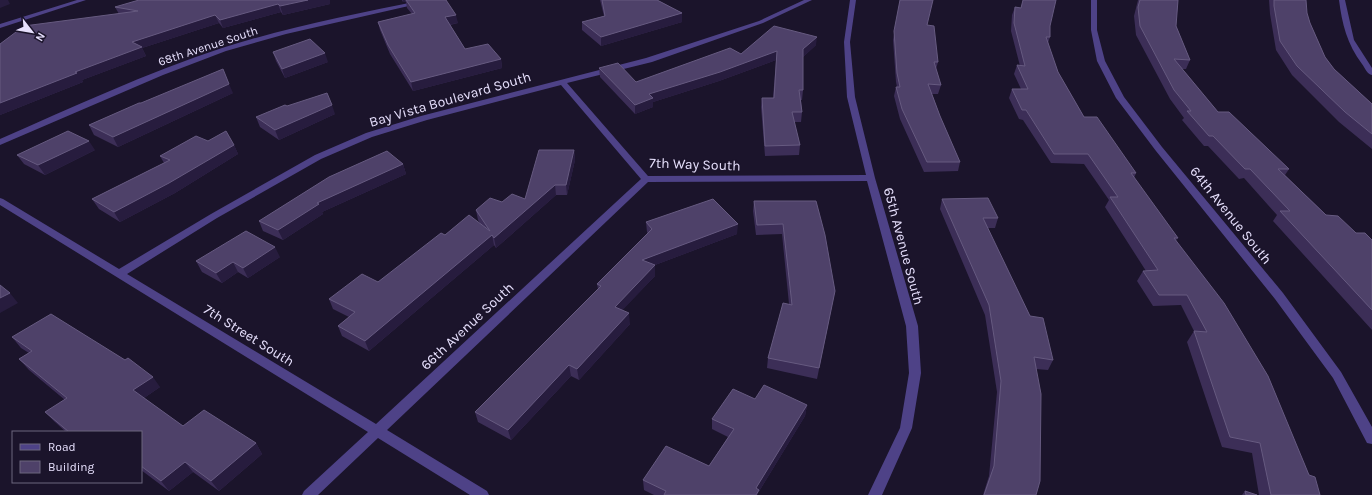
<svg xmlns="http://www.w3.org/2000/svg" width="1372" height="495" viewBox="0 0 1372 495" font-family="Karla,sans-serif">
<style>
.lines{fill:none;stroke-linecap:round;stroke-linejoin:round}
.street{fill:#4e4287;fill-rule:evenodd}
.wall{fill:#3c2e57}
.shaded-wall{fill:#271c3e}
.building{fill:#4e4169;stroke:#665a80}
.labels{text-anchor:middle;stroke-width:3;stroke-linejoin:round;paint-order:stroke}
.far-street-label{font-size:12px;fill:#e7e0fd;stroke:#1b142b}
.street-label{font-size:14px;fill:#e7e0fd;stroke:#1b142b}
</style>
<rect width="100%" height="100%" fill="#1b142b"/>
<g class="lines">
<path class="street" d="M77,0H86L0,28V24Z
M423,0H435L286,34L226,51L163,75L0,145V139C73,107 146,73 222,48C288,27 355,14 423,0Z
M804,0H812L763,23L652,62L567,83L648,176L866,175L847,97L844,42L850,0H856L850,42L855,97L875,178L918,326L921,373L912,428L882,495H868L900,428L909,373L906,326L867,181L648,182L387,430L487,491L489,495H470L378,438L318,495H302L304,491L368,432L0,205V198L3,199L119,269L211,214L315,155L366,133L421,116L646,58L759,21ZM561,85L641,179L376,424L127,274L217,218L321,159L372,137L427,120Z
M1091,0H1097V30L1105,61L1124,97L1162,147L1283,293L1341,372L1372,427V444L1367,443L1333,378L1275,299L1156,151L1116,98L1097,61L1091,30Z
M1339,0H1345L1354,40L1372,68V75C1367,74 1365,68 1362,64C1347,44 1342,24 1339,0Z"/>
</g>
<path class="wall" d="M402,0H446L458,23L450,25L465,49L501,59L502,68L413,91L390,54L380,30L378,22L412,14L407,8L406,2H403Z
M600,0H657L682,13V22L601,46L582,30V22L604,16Z
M900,0L927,25L938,62L936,69L941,85L938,94H932L940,116L960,162L958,171L924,172L900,119L894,96L896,87H897L896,82L893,40Z
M1138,0H1178L1176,26L1190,60L1186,69H1182L1218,112L1289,169L1285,175L1326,215L1356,233L1372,240V330L1273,221L1277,215L1244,178L1239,179L1208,146H1204L1182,120L1184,118L1170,99L1136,35L1134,16Z
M1269,0H1306L1307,13L1310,23L1325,57L1334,69L1372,104V149L1339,122L1292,75L1276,50L1270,14Z
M330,4L283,15L281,12L223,28L219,23L142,48L146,56L82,80L83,82L0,115V44L119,14L115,7Z
M1015,7L1021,8L1050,26V37L1048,43L1058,72L1084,117L1136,173L1134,178L1178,238L1176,240L1309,475L1320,495H1259L1252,453L1222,447L1187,342L1194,331L1181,305L1153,306L1137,281L1143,271H1146L1105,207L1109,200L1084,164L1051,163L1023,120L1019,119L1009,98L1012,89H1021L1014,74L1017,65L1020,66L1011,31L1012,15Z
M816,45L803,57V90L802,100H801L802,112L801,122H794L800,145L799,155L765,156L761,107L762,98H773L776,60L719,81L653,102V107L635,114L600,77L599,68L636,82L741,54Z
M273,52L328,62L285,78L276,61Z
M233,93L118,147L94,135L89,125L141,103Z
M287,106L335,114L279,140L260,127L256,117Z
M208,141L234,145L238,154L175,193L120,222L99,209L92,199L164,163L160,156Z
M95,150L45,175L24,164L17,155Z
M574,150L575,160L567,195H556L496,248L494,245L369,351L342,336L338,326L349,317L333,309L329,299L378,282L445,235L481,225L478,220L476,210L502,202L525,199Z
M403,164L406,174L322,212L323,214L283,240L263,231L259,221Z
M942,199L998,218L995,228H987L1030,316L1053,360L1048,370L1036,369V495H983L989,476L997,392L985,315L940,209Z
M754,201H816L835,291L817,379L767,368L768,358L789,304L782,234L756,235L753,211Z
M646,222L737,234L655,265V276L622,310L630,324L579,380L571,376L511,440L478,422L475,412L598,289L597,284L648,234L647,232Z
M280,257L248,278L238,272L222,283L202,272L196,261Z
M12,337L160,387L144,398L183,426L256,443L262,454L219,491L193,472L169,491L141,470V432H66L55,422L45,412L65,400L29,370L19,359L29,353L21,348Z
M755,399L807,405L805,416L758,493V495H654L644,490L643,480L709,466L728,437L712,429V419Z
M1245,491L1257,495H1242Z"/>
<path class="shaded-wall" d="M0,0H8L10,4L0,8Z
M308,0H330V4L283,15L280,6Z
M403,0H405L406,2H403Z
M278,4L281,12L223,28L220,20Z
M682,13V22L601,46V37Z
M215,15L219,23L142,48L146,56L82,80L83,82L0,115V103L75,72L132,42Z
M456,15L458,23L447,25L445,17Z
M817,37L816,45L802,58L803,49Z
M777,51L776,60L719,81L653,102V107L635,114V105L649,94Z
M325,53L328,62L285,78L282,69Z
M501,59L502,68L413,91L411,82Z
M229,84L233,93L118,147L113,137Z
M332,105L335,114L279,140L275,130Z
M89,141L95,150L45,175L38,165Z
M234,145L238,154L175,193L120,222L114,212Z
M574,150L575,160L567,195L566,185Z
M403,164L406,174L322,212L323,214L283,240L278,230L317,203Z
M555,185L556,195L496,248L494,238Z
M738,224L737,234L655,265V276L616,317L615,307L642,260Z
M492,235L494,245L369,351L365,341Z
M275,247L280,257L248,278L243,268Z
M233,262L238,272L222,283L216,273Z
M10,293L18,303L0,313V298Z
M629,313L630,324L579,380L577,369Z
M569,365L571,376L511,440L508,430Z
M153,377L160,387L141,400L133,390Z
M807,405L805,416L758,493V495H755L756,488Z
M256,443L262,454L219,491L211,481Z
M185,462L193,472L169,491L161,481Z"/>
<path class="building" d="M139,0H308L280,6L278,4L220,20L215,15L132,42L142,47L75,72L77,73L0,103V44L24,26L138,11L115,7Z
M406,0H446L456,15L445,17L465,49L488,44L501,59L411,82L388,45L378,22L415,13Z
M602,0H657L682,13L601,37L582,22L605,16Z
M900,0H933L927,25L934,26L938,62H934L941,85L928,84L940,116L960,162H927L902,109L896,87H900L897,73L894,31Z
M1023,0H1056L1050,26V37H1046L1058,72L1084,117H1097L1136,173H1131L1178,238H1174L1224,303L1268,376L1309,475L1315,477L1320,495H1271L1260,443L1230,437L1194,331L1207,332L1187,295H1159L1143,271L1158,270L1110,197H1118L1088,154H1054L1026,110H1022L1012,89H1028L1017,65L1025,66L1014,23L1015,7L1021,8Z
M1140,0H1178L1176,26L1190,60L1174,59L1218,112H1229L1289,169H1278L1326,215L1338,216L1356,233H1365L1372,240V310L1280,211H1290L1250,169H1245L1213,136H1209L1187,111H1191L1174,90L1140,26L1138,7Z
M1274,0H1306L1307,13L1310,23L1325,57L1334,69L1372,104V134L1345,112L1297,66L1280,41L1274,6Z
M774,26L817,37L803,49V90H799L802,112H792L800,145L765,146L762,98H774L777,51L720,72L649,94L653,98L635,105L599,68L618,63L636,82L730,48L741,54Z
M310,39L325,53L282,69L273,52Z
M223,69L229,84L113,137L89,125L139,103H141Z
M327,93L332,105L275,130L256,117L285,105L287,106Z
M68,131L89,141L38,165L17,155Z
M226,131L234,145L169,183L114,212L92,199L170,160L160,156L196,136L208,141Z
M539,150H574L566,185H555L494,238L492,235L365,341L338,326L355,312L329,299L362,274L378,282L441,233L445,235L469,215L490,231L476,210L490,198L502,202L512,194L525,199Z
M387,151L403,164L317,203L319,204L278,230L259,221L329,177Z
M988,198L998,218H983L1030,316L1043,318L1053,360L1034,357L1041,394L1040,481L1036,495H984L994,466L1001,381L989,305L942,199Z
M713,199L738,224L642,260L655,265L615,307L629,313L577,369L569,365L508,430L475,412L601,286L597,284L652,229L646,222Z
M754,201H816L825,235L835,291L819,368L768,358L783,303L792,305L783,224L757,225Z
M246,231L275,247L243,268L233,262L216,273L196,261Z
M0,285L10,293L0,298Z
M51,314L125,360L128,358L153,377L133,390L183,426L204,410L256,443L211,481L185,462L161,481L141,466V432H69L45,412L67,398L19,359L32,351L12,337Z
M764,385L807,405L756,488L759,490L756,495H664L666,491L643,480L666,446L709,466L734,429L712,419L733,389L755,399Z
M1245,491L1257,495H1246Z"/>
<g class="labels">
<g class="far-street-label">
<text transform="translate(208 46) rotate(-18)" y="4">68th Avenue South</text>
</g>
<g class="street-label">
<text transform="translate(450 99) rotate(-16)" y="5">Bay Vista Boulevard South</text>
<text transform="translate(695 164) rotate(2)" y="5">7th Way South</text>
<text transform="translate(1231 215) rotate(51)" y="5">64th Avenue South</text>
<text transform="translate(904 246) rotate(75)" y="5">65th Avenue South</text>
<text transform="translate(467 326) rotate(-43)" y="5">66th Avenue South</text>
<text transform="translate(249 335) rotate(32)" y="5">7th Street South</text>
</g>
</g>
<rect x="12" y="431" width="130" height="52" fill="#1b142b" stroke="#6d667f"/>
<rect x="20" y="444" width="20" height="6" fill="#4e4287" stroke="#6d667f"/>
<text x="48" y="451" font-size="12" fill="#e7e0fd">Road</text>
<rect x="20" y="461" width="20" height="12" fill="#4e4169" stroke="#6d667f"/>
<text x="48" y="471" font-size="12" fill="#e7e0fd">Building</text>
<g transform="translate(32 32) rotate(121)" stroke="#1b142b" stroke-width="3" paint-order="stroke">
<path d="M0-3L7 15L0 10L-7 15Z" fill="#e7e0fd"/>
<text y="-6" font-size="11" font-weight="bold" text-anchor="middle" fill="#e7e0fd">N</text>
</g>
</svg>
